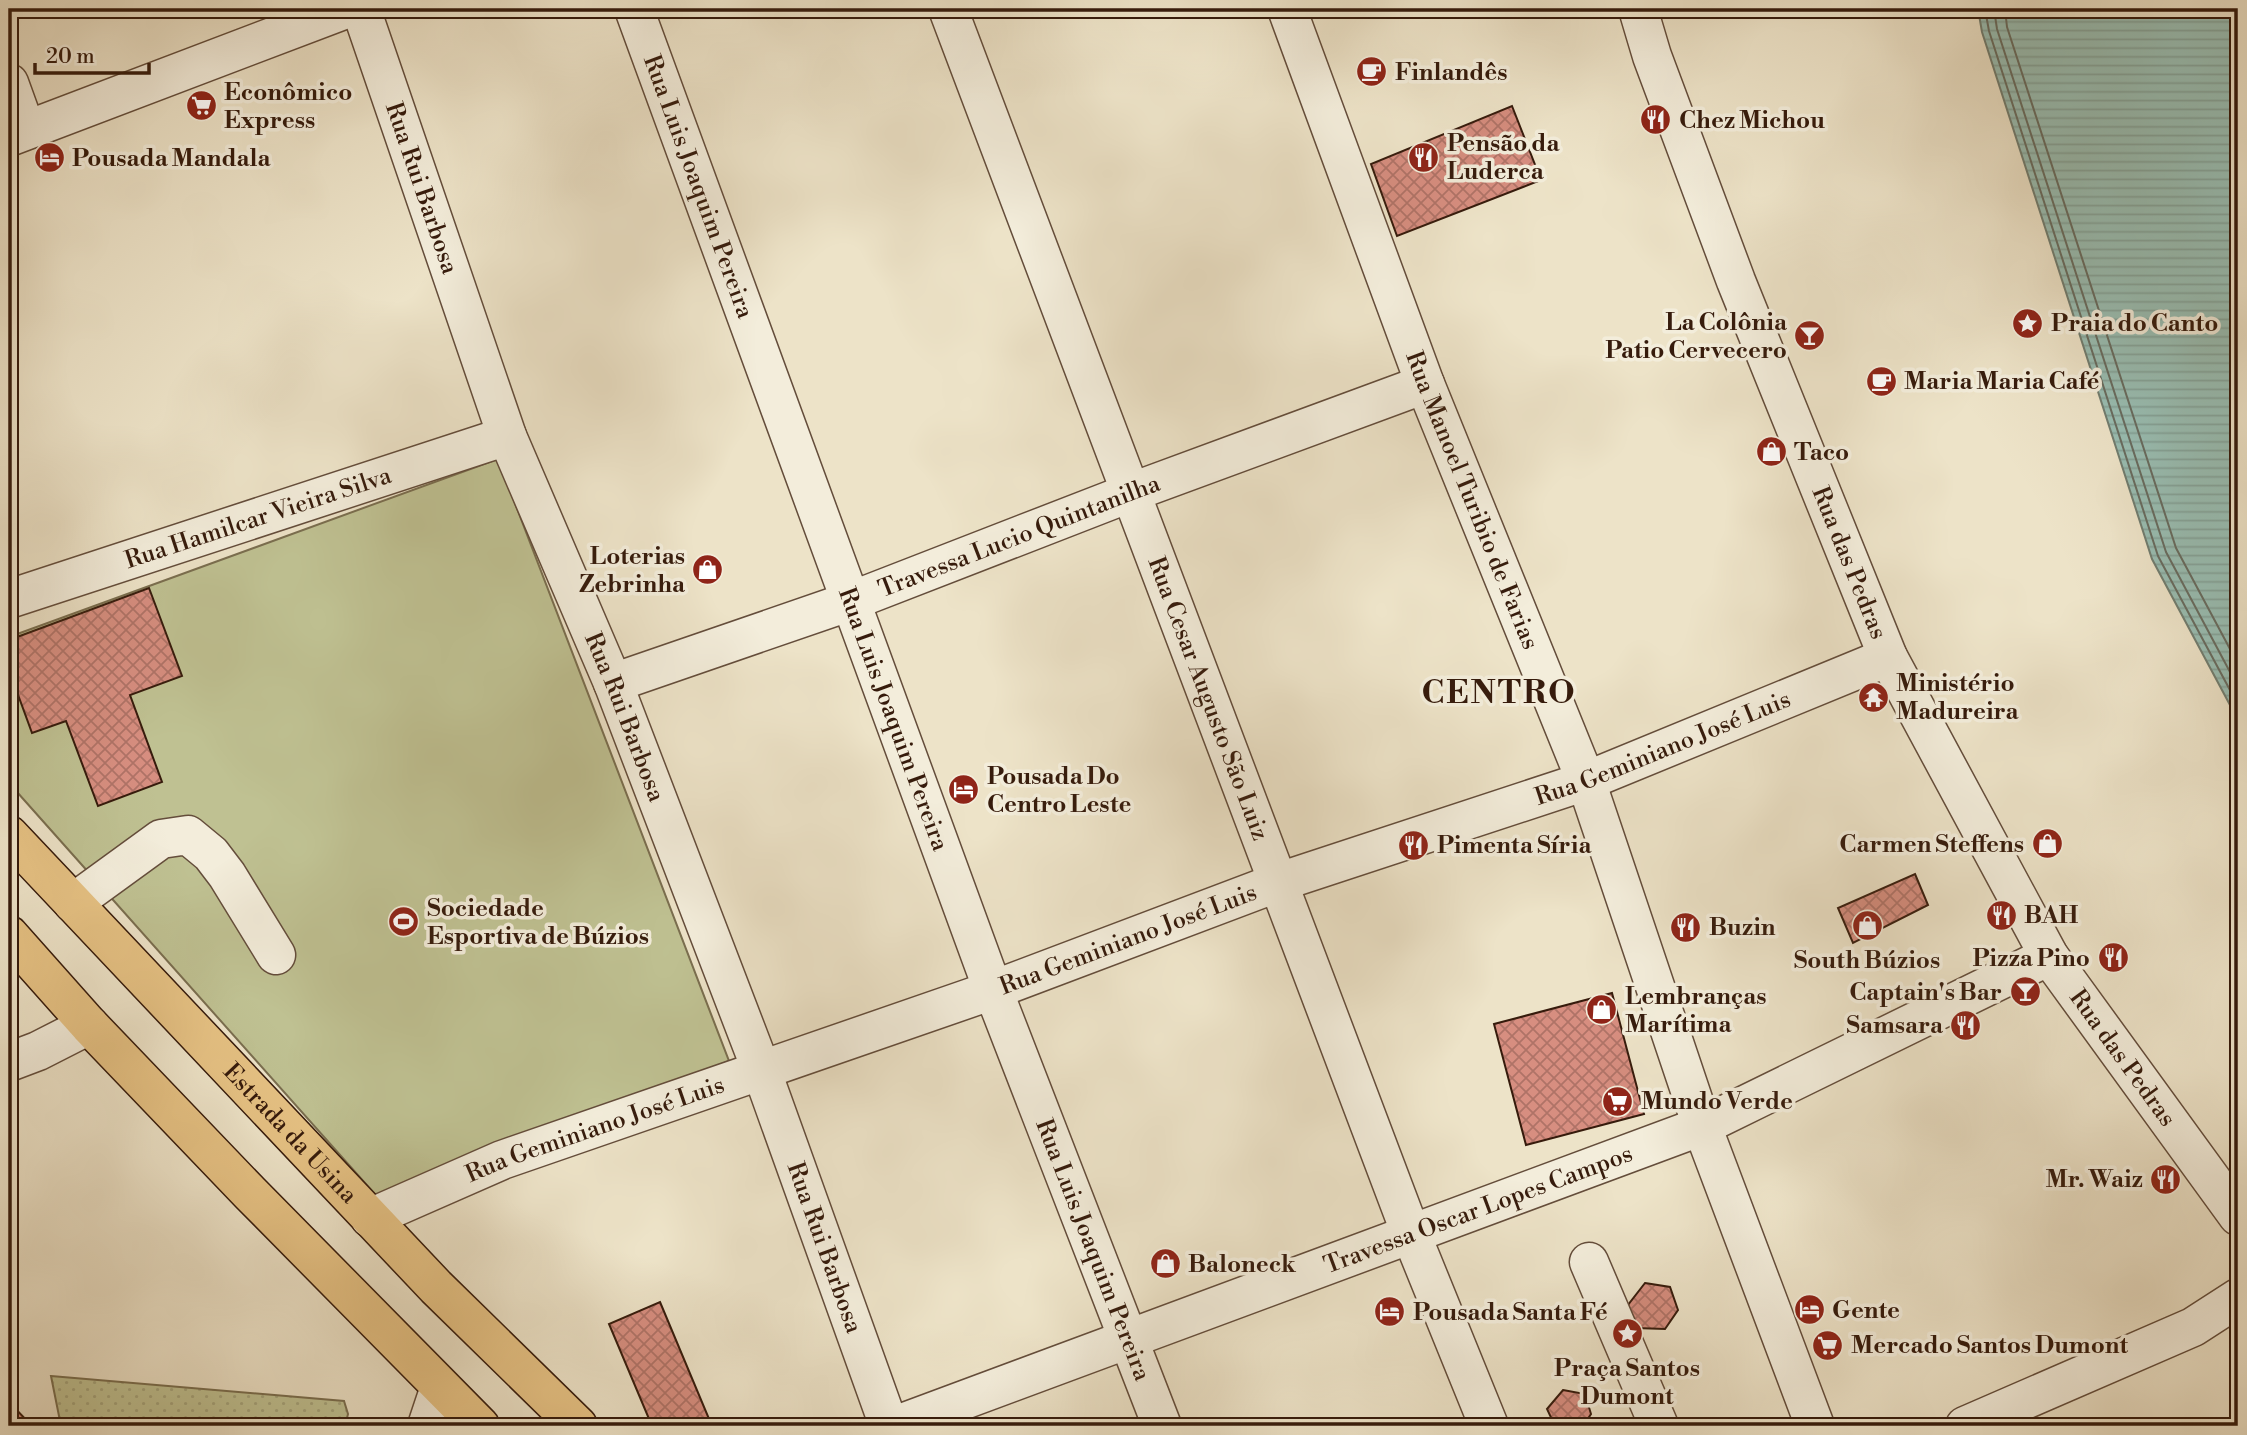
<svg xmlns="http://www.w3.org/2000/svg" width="2247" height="1435" viewBox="0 0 2247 1435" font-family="'Libre Bodoni',serif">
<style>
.grass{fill:url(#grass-dots);stroke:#7a6e4f;stroke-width:2}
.pitch{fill:#bfc192;stroke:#7a6e4f;stroke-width:2}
.water{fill:url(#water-rules);stroke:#717d70;stroke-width:2}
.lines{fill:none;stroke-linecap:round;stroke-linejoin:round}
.shore{stroke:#686c60;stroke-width:2}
.building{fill:url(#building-cross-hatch);stroke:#361b0c;stroke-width:2}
.minor-casing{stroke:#644d3b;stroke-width:41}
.major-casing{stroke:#361b0c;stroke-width:41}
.minor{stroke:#f3eddb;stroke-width:38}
.major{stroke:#e6c284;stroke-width:38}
.labels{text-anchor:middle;stroke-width:7;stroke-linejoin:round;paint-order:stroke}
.poi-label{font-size:24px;font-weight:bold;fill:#361b0c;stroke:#f3eddb;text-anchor:start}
.street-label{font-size:24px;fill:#361b0c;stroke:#f3eddb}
.district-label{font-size:32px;font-weight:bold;letter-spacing:2px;fill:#361b0c;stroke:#f3eddb}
</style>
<defs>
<pattern id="grass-dots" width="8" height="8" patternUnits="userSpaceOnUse" patternTransform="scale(1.75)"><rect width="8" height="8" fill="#bfc192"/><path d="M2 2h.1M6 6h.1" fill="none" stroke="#a5a57d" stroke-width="1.8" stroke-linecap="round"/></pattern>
<pattern id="water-rules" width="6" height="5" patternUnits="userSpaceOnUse" patternTransform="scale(1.75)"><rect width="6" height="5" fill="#99beb3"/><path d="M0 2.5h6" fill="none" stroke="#84a399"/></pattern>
<pattern id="building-cross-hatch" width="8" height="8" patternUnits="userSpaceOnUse" patternTransform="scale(1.75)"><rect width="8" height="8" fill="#d78e80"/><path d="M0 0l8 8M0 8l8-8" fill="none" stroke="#af7367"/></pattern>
</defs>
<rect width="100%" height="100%" fill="#ede3c8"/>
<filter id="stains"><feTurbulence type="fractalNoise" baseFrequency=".00286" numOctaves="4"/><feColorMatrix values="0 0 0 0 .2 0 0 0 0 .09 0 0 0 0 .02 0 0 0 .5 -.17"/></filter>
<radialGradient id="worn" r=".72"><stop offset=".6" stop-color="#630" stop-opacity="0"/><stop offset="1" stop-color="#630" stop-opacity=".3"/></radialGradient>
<path class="grass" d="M51,1376L344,1401L348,1414L345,1426H61Z"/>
<path class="pitch" d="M498,459L729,1061L381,1201L9,783V637Z"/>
<path class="water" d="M1978,9H2238V720L2152,559L1982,32Z"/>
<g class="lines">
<path class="shore" d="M1985,9L1989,31L2158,556L2238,705
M1994,9L1997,29L2166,552L2238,687
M2005,9L2007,27L2176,548L2238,664"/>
</g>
<path class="building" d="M1512,106L1541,180L1397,236L1371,164Z
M149,588L182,676L130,695L162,782L98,806L66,721L32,733L9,670V640Z
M1915,874L1928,905L1853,943L1838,908Z
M1612,993L1644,1114L1526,1145L1494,1024Z
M1645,1283L1670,1287L1678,1310L1665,1329L1636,1328L1628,1305Z
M660,1302L712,1426H652L609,1324Z
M1563,1390L1585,1394L1591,1414L1583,1426H1555L1547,1409Z
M9,1402L32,1426H9Z"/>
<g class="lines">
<defs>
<g id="minor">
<path id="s1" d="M361,9L507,436L613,683L761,1069L889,1426"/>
<path id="s2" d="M634,9L993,990L1162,1426"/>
<path id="s3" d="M948,9L1411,1234L1489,1426"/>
<path id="s4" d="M1287,9L1425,384L1586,781L1702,1126L1815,1426"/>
<path id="s5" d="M1638,9L1652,56L1736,281L1888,657L2049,956L2238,1216"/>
<path d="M9,83L26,130"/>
<path d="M9,137L346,9"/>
<path id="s6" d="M9,599L507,436"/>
<path id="s7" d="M613,683L851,601L1132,492L1425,384"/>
<path d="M73,903L161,839L188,835L211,854L227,875L276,955"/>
<path d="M9,1062L38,1051L89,1025"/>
<path id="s8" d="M370,1218L502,1160L993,990L1279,882L1586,781L1888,657"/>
<path d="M1589,1262L1659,1426"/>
<path d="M427,1426L440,1387"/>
<path id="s9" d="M894,1426L1702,1126L2049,956"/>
<path d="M1965,1426L2193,1327L2238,1298"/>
</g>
<g id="major">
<path id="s10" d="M9,835L436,1287L578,1426"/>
<path d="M9,935L89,1025L250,1193L480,1426"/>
</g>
</defs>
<use href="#minor" class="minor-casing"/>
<use href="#major" class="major-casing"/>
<use href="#minor" class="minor"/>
<use href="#major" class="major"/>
</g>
<defs>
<symbol id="cafe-disc" viewBox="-11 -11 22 22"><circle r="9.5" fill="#8f2418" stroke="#f3eddb"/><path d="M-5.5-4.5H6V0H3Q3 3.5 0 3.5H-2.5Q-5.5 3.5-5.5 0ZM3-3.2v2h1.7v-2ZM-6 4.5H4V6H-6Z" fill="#fff"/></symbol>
<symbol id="supermarket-disc" viewBox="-11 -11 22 22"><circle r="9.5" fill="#8f2418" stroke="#f3eddb"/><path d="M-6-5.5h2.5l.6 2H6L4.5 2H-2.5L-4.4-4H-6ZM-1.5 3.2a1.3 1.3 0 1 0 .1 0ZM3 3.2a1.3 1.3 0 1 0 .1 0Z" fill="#fff"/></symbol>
<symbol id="restaurant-disc" viewBox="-11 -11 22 22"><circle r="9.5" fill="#8f2418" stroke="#f3eddb"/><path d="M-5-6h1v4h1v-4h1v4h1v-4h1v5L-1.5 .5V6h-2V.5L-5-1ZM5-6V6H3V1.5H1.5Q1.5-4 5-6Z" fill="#fff"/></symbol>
<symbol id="hotel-disc" viewBox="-11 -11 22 22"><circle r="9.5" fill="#8f2418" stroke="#f3eddb"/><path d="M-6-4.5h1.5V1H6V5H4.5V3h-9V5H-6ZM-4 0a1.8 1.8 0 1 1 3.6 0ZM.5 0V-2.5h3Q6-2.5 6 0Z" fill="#fff"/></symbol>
<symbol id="sight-disc" viewBox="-11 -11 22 22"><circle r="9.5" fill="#8f2418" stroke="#f3eddb"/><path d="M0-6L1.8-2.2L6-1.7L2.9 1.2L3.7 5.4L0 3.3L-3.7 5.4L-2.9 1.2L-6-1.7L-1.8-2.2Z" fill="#fff"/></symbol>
<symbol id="bar-disc" viewBox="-11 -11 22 22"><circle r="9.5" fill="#8f2418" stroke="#f3eddb"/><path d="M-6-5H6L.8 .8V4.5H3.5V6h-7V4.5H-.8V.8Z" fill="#fff"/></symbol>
<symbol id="shop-disc" viewBox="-11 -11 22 22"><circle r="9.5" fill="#8f2418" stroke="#f3eddb"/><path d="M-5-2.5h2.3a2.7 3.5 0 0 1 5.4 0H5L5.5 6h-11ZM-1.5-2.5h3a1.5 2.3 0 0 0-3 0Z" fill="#fff"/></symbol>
<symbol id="temple-disc" viewBox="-11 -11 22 22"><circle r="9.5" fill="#8f2418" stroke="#f3eddb"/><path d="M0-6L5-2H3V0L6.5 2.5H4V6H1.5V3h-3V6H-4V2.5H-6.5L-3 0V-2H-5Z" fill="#fff"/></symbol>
<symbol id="stadium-disc" viewBox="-11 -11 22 22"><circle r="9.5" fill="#8f2418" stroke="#f3eddb"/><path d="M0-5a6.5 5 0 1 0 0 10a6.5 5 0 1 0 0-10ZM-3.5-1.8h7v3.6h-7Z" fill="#fff"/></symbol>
</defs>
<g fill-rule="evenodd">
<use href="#cafe-disc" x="1354" y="54" width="35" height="35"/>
<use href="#supermarket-disc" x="184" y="88" width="35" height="35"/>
<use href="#restaurant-disc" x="1638" y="102" width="35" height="35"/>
<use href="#restaurant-disc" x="1406" y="140" width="35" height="35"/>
<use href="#hotel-disc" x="32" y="140" width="35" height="35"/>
<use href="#sight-disc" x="2010" y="306" width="35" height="35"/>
<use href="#bar-disc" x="1792" y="318" width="35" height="35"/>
<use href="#cafe-disc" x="1864" y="364" width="35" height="35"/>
<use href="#shop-disc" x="1754" y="434" width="35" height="35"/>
<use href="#shop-disc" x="690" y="552" width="35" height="35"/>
<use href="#temple-disc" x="1856" y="680" width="35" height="35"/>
<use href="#hotel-disc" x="946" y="772" width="35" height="35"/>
<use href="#shop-disc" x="2030" y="826" width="35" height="35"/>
<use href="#restaurant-disc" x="1396" y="828" width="35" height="35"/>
<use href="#restaurant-disc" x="1984" y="898" width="35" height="35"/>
<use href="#stadium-disc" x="386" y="904" width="35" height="35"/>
<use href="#shop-disc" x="1850" y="908" width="35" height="35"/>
<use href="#restaurant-disc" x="1668" y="910" width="35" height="35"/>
<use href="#restaurant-disc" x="2096" y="940" width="35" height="35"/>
<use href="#bar-disc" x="2008" y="974" width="35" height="35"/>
<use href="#shop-disc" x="1584" y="992" width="35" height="35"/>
<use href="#restaurant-disc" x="1948" y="1008" width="35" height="35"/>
<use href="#supermarket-disc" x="1600" y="1084" width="35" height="35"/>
<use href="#restaurant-disc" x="2148" y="1162" width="35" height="35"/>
<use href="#shop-disc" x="1148" y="1246" width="35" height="35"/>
<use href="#hotel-disc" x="1792" y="1292" width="35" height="35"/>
<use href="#hotel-disc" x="1372" y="1294" width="35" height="35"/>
<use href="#sight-disc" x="1610" y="1316" width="35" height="35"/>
<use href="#supermarket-disc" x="1810" y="1328" width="35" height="35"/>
</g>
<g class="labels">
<g class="poi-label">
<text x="1395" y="80">Finlandês</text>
<text x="224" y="100">Econômico<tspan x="224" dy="28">Express</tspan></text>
<text x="1679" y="128">Chez Michou</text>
<text x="1447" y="151">Pensão da<tspan x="1447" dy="28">Luderca</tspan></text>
<text x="72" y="166">Pousada Mandala</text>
<text x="1787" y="330" text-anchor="end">La Colônia<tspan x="1787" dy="28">Patio Cervecero</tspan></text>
<text x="2051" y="331">Praia do Canto</text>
<text x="1904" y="389">Maria Maria Café</text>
<text x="1794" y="460">Taco</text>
<text x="685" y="564" text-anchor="end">Loterias<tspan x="685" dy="28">Zebrinha</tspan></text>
<text x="1896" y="691">Ministério<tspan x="1896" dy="28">Madureira</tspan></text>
<text x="987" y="784">Pousada Do<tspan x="987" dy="28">Centro Leste</tspan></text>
<text x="2024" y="852" text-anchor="end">Carmen Steffens</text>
<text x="1437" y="853">Pimenta Síria</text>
<text x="427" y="916">Sociedade<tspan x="427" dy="28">Esportiva de Búzios</tspan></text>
<text x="2024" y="923">BAH</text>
<text x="1709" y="935">Buzin</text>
<text x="2090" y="966" text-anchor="end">Pizza Pino</text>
<text x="1867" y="968" text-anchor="middle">South Búzios</text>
<text x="2002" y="1000" text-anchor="end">Captain's Bar</text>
<text x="1625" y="1004">Lembranças<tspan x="1625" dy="28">Marítima</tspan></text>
<text x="1943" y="1033" text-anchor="end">Samsara</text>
<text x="1641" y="1109">Mundo Verde</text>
<text x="2143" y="1187" text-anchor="end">Mr. Waiz</text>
<text x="1188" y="1272">Baloneck</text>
<text x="1832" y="1318">Gente</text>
<text x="1413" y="1320">Pousada Santa Fé</text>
<text x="1851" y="1353">Mercado Santos Dumont</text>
<text x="1627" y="1376" text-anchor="middle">Praça Santos<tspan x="1627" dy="28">Dumont</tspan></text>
</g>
<g class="street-label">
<text dy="8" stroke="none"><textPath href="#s2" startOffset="189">Rua Luis Joaquim Pereira</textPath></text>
<text dy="8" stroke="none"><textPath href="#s1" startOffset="189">Rua Rui Barbosa</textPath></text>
<text dy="8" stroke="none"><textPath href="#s4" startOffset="525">Rua Manoel Turibio de Farias</textPath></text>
<text dy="8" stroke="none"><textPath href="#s6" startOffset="262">Rua Hamilcar Vieira Silva</textPath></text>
<text dy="8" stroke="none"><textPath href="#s7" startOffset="432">Travessa Lucio Quintanilha</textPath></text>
<text dy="8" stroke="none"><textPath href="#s5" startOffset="593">Rua das Pedras</textPath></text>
<text dy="8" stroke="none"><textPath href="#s3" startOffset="737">Rua Cesar Augusto São Luiz</textPath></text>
<text dy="8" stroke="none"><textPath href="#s1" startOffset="756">Rua Rui Barbosa</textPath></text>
<text dy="8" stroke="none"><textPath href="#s2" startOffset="756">Rua Luis Joaquim Pereira</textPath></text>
<text dy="8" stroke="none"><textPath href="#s8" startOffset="1376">Rua Geminiano José Luis</textPath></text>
<text dy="8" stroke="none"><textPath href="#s8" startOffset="808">Rua Geminiano José Luis</textPath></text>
<text dy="8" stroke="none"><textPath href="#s5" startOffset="1160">Rua das Pedras</textPath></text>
<text dy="8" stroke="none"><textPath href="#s8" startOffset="242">Rua Geminiano José Luis</textPath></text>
<text dy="8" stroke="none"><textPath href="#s10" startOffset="410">Estrada da Usina</textPath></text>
<text dy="8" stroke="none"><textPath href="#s9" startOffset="623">Travessa Oscar Lopes Campos</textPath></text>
<text dy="8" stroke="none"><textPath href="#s1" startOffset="1323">Rua Rui Barbosa</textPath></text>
<text dy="8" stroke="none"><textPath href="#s2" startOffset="1323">Rua Luis Joaquim Pereira</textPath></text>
</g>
<g class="district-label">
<text x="1499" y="703">CENTRO</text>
</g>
</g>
<rect width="2247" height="1435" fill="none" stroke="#ede3c8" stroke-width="35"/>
<rect x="10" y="10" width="2226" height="1414" fill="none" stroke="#361b0c" stroke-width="3.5"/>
<rect x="18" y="18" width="2212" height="1400" fill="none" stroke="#361b0c" stroke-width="2"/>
<path d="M35 63v10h114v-10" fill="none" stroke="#361b0c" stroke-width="3.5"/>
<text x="46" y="63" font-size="21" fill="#361b0c" stroke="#f3eddb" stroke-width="5" paint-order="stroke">20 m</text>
<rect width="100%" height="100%" filter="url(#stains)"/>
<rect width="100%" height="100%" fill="url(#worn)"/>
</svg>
